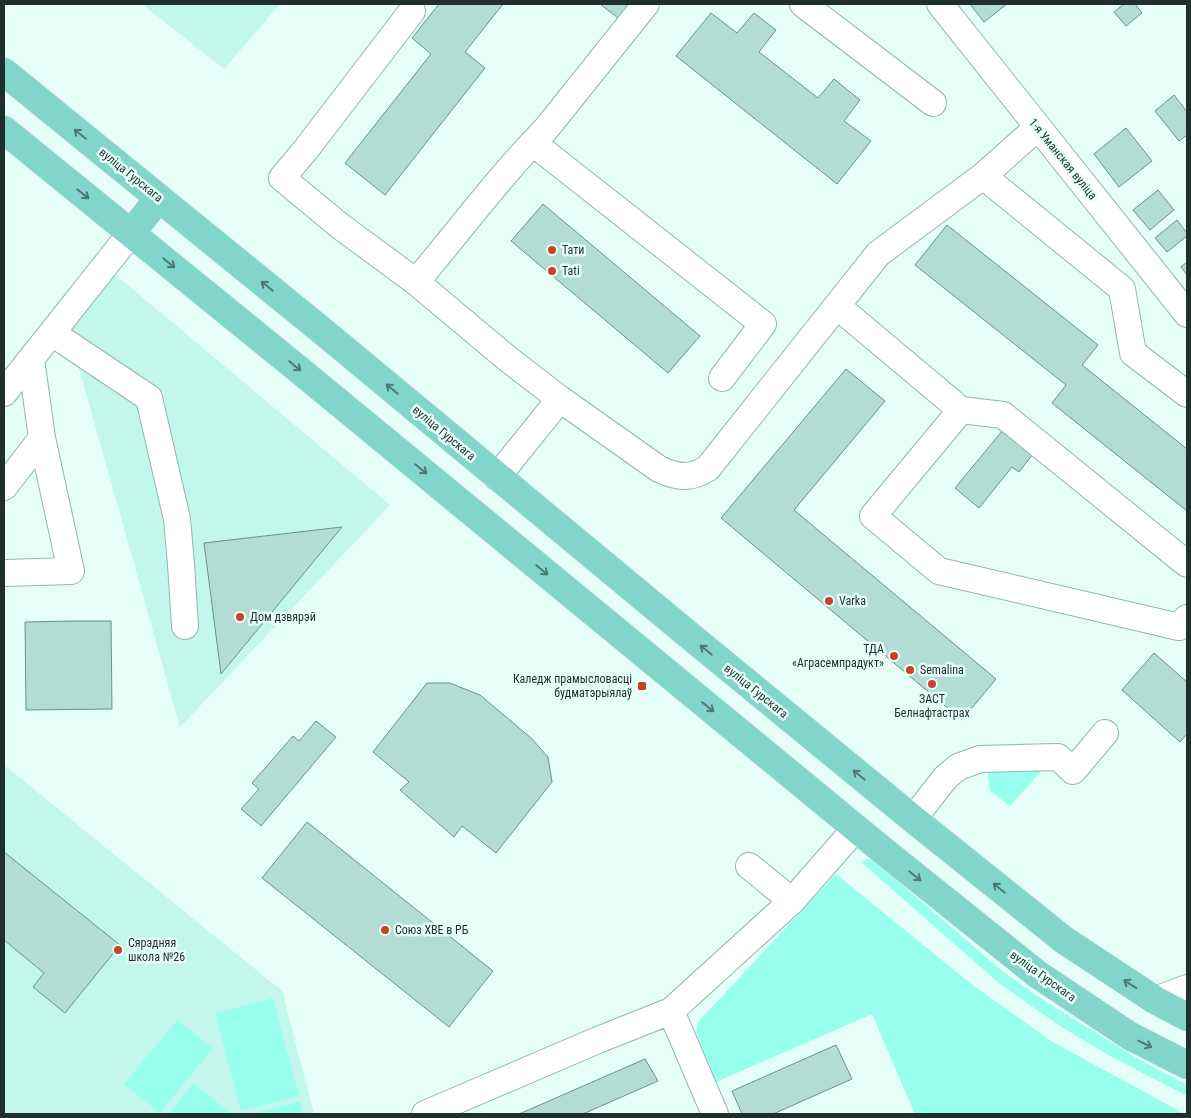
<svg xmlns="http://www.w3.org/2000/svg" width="1191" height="1118" viewBox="0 0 1191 1118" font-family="'Roboto Condensed',sans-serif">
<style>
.built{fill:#c3f7ec}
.green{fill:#98ffec}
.building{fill:#b3ddd4;stroke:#6b938a}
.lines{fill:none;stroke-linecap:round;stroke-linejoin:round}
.minor-casing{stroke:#8eb7af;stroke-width:28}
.major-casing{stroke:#dbdedd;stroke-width:29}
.minor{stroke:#fff;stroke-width:26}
.major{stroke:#82d5c9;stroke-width:28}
.oneway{stroke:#4c7a73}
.poi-dot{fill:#cb3f2c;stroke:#e5fef8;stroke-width:2}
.labels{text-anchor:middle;stroke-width:5;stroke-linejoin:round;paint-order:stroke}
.street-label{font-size:12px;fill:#1f2f2c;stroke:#e5fef8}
.poi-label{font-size:12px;fill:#1f2f2c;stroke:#e5fef8;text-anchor:start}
</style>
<rect width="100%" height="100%" fill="#e5fef8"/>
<path class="built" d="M142,4H280L224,69Z
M111,271L390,505L180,727L66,322Z
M4,765L282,991L314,1114H4Z"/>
<path class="green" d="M987,768H1044L1010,806L990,791Z
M867,859L873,860L878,864L1001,970L1037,996L1135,1057L1187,1085V1096L1110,1056L1060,1026L1000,984L861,862Z
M836,874L970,983L1051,1041L1185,1114H915L872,1014L716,1082L696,1032L698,1022Z
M273,998L299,1096L241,1111L215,1013Z
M177,1020L213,1048L160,1113L124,1084Z
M194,1083L230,1113L229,1114H168Z
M300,1101L304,1114H250Z"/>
<path class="building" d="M439,4H503L465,52L485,68L385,195L345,163L431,54L412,38Z
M600,4H629L618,18Z
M970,4H1007L984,22Z
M1124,4H1135L1142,13L1126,26L1114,12Z
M711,13L737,33L754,13L776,30L759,52L818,98L834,79L860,100L844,121L871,141L837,184L676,56Z
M1174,95L1187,112V135L1179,141L1155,111Z
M1126,128L1152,161L1119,187L1094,154Z
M1158,190L1174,210L1150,230L1133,210Z
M543,204L700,336L668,373L511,241Z
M1177,220L1187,233V236L1167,252L1155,238Z
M947,225L1098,345L1082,365L1187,449V511L1052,403L1066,385L915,265Z
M1187,262V275L1181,267Z
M846,369L885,401L794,510L996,679L962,720L721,518Z
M1003,430L1033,454L1019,472L1012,467L979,508L955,488Z
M342,527L314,561L221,674L204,543Z
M71,621H111L112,709L26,710L25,622Z
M1154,653L1187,682V734L1180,742L1122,690Z
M427,683H450L480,695L531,738L548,757L552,782L496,853L462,826L454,837L400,790L409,782L373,752Z
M316,721L336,737L261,826L241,809L259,789L252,783L293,736L299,741Z
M307,822L493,971L449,1027L262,878Z
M4,852L120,945L65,1013L33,987L44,973L4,940Z
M836,1045L852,1079L773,1114H742L732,1091Z
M645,1059L658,1081L583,1114H519Z"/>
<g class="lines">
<defs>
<path id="minor" d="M803,4L933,103
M940,4L1187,314
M412,11L307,148L282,178L340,226L416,282L508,359L560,399L659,469C678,478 691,479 708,468L878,254L983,176L1038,127
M533,143L763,324L722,378
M983,176L1122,289L1133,353L1187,394
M416,282C459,231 499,177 546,129L646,4
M837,306L961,410L1003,415L1187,564
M52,333L149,398L177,519L181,564L185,626
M4,393L131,233
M961,410L873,516L939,571L1179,627L1187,618
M497,477L560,399
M4,487L42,438L31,359
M4,573L71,571L42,438
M913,819L946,777L958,767L980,759L1058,757L1073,771L1105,733
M749,866L792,901
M1155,1000L1187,988
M425,1114L598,1040L671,1011
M715,1114L671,1011L792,901L856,828"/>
<path id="major" d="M4,72L326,334L690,636L913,819L1064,940L1155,1000L1187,1017
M4,130L298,369L886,853L1037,974L1130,1036L1187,1065
M131,233L159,198"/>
</defs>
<use href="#minor" class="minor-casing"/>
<use href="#major" class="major-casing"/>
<use href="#minor" class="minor"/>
<use href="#major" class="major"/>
</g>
<defs><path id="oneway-shaft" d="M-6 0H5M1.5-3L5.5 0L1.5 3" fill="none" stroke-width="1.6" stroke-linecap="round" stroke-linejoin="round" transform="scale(1.25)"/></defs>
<g class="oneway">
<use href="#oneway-shaft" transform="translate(80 134) rotate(-141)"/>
<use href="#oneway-shaft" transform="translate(83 194) rotate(39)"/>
<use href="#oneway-shaft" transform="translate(169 263) rotate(39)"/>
<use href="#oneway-shaft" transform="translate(267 286) rotate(-141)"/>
<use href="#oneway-shaft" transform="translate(295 366) rotate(39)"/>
<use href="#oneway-shaft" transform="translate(392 389) rotate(-140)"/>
<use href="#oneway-shaft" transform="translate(421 469) rotate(39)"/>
<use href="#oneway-shaft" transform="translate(542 570) rotate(40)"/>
<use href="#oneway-shaft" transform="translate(706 650) rotate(-141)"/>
<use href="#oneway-shaft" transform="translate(708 707) rotate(39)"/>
<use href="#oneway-shaft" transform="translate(859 775) rotate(-141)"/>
<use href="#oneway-shaft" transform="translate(915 876) rotate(39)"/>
<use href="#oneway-shaft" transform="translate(999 888) rotate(-141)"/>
<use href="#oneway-shaft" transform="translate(1130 984) rotate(-147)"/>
<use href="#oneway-shaft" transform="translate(1145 1044) rotate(27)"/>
</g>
<g class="poi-dot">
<circle cx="552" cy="250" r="5"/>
<circle cx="552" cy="271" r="5"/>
<circle cx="829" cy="601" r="5"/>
<circle cx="240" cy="617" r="5"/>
<circle cx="894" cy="656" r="5"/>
<circle cx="910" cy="670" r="5"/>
<circle cx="932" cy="684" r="5"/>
<rect x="637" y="681" width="10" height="10" rx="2.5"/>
<circle cx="385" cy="930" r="5"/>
<circle cx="118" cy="950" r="5"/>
</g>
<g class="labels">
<g class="street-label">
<text transform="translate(1063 159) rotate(51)" y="4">1-я Уманская вуліца</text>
<text transform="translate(131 175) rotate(39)" y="4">вуліца Гурскага</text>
<text transform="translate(444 433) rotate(40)" y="4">вуліца Гурскага</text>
<text transform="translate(756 691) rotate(39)" y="4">вуліца Гурскага</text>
<text transform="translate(1043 976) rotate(36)" y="4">вуліца Гурскага</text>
</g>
<g class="poi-label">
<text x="562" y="254">Тати</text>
<text x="562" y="275">Tati</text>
<text x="839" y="605">Varka</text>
<text x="250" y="621">Дом дзвярэй</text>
<text x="884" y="653" text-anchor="end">ТДА<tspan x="884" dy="14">«Аграсемпрадукт»</tspan></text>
<text x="920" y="674">Semalina</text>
<text x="632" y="683" text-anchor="end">Каледж прамысловасці<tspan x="632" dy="14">будматэрыялаў</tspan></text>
<text x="932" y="703" text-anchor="middle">ЗАСТ<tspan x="932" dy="14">Белнафтастрах</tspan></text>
<text x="395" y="934">Союз ХВЕ в РБ</text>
<text x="128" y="947">Сярэдняя<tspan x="128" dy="14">школа №26</tspan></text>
</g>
</g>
<rect width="1191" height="1118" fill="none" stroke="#1f2f2c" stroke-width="10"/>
</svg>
